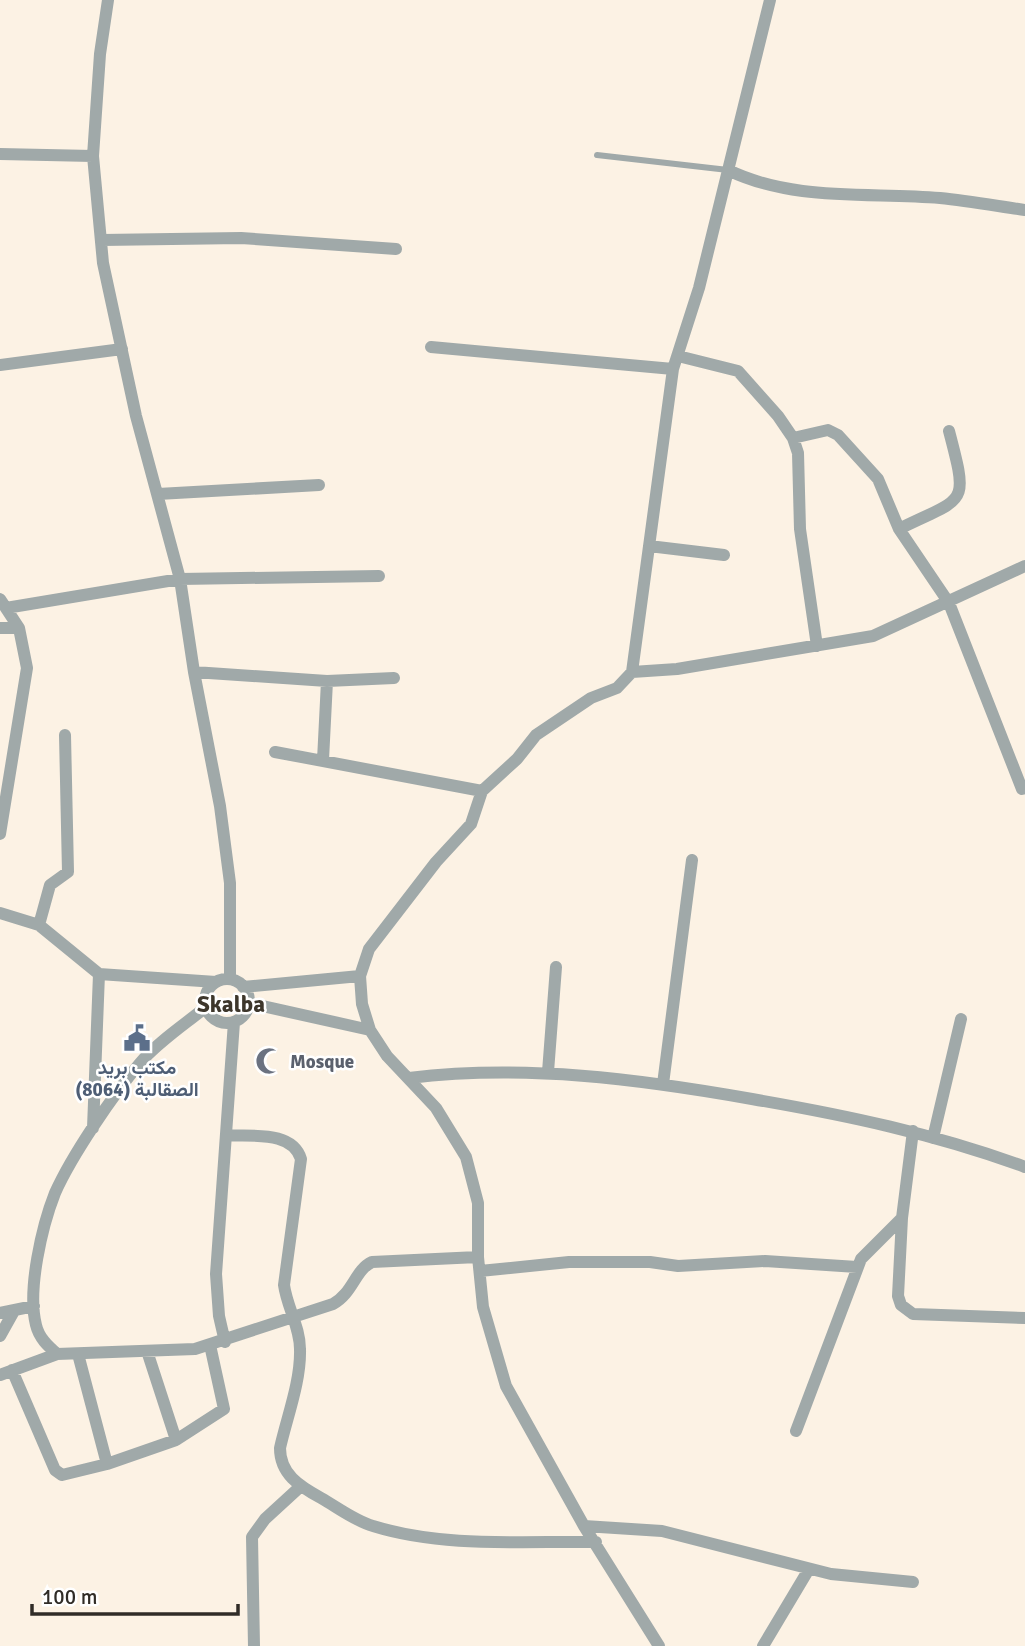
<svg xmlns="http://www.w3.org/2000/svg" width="1025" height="1646" viewBox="0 0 1025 1646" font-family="Signika,Vazirmatn,sans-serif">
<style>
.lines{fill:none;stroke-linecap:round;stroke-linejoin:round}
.service{stroke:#a0a9a9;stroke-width:6}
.minor{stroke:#a0a9a9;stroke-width:12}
.labels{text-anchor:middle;stroke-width:5;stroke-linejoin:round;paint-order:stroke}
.worship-label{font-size:19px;font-weight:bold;fill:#5b616d;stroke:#fff;text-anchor:start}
.service-label{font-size:19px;font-weight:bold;fill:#4e5e75;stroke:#fff}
.quarter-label{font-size:23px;font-weight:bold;fill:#3d362b;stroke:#fff}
</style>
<rect width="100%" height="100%" fill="#fcf2e4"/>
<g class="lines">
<path class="service" d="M597,155L728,170"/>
<path class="minor" d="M108,0L100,54L93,156L103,263L136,416L180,579L194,672L220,806L230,883V979
M0,154L93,156
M728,170C794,202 869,192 940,198C968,201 997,206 1025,210
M102,240L241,238L396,249
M431,347L673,369
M678,356L738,371L778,416L793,438L798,453L800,529L817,646
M0,365L122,349
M793,438L828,430L838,435L878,479L899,529L949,603L1022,789
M158,494L319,485
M899,529C966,496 969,507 949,431
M649,546L724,555
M0,599L19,628L27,668L0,834
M6,608L180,579L379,576
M0,628H19
M194,672L327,681L394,678
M632,672L673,369L699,288L770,0
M275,752L482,791
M323,760L327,681
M0,913L39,925L99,974L216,982
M39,925L50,885L68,872L65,735
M205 1001a22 22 0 1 1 44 0a22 22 0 1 1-44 0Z
M243,987L360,976
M249,1003L370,1030
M548,1072L556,967
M409,1078C525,1064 639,1079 752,1099C845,1115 936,1134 1025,1167
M663,1084L692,860
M93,1128L99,974
M913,1131L902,1218L898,1296L901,1305L913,1314L1025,1318
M226,1135C251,1137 292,1130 301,1159L284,1285C287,1307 300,1327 300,1349C301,1381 287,1417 280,1448C280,1474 299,1486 321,1498C337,1507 355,1521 373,1526C444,1548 522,1541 596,1542
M933,1138L961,1019
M480,1271L569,1262H650L678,1266L765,1261L857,1267
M0,1313L34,1306
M0,1336L14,1311
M225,1342L219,1316L216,1274L234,1022
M147,1351L176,1440
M57,1354C48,1346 39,1338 36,1325C27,1290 42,1226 55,1193C72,1155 113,1095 140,1063C158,1042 184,1025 206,1007
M78,1354L107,1464L176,1440L224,1409L210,1345
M12,1370L55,1470L62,1475L107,1464
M0,1375L57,1354L195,1349L333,1304C353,1293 355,1270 372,1262L478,1257
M796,1431L861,1259L902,1218
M584,1526L662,1531L831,1574L913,1582
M254,1646L252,1537L265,1519L301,1486
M659,1646L584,1526L506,1386L483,1307L478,1257V1203L466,1157L436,1108L387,1056L370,1030L362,1004L360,976L369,949L436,862L471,824L482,791L517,759L536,735L591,698L617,688L632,672L677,669L873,636L1025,566
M763,1646L809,1569"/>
</g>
<defs>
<symbol id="civic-bare" viewBox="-9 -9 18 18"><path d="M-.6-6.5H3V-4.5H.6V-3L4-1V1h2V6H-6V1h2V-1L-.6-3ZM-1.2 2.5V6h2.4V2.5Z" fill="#5c6f8a" stroke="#fff" stroke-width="2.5" paint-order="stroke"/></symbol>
<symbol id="mosque-bare" viewBox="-9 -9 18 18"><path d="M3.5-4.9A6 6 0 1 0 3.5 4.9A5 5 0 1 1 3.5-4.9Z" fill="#6b7280" stroke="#fff" stroke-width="2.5" paint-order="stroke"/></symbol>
</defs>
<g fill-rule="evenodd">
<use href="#civic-bare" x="118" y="1019" width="38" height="38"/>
<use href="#mosque-bare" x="250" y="1042" width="38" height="38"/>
</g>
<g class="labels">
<g class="worship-label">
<text x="290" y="1068">Mosque</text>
</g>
<g class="service-label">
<text x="137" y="1074">مكتب بريد<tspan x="137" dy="22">الصقالبة (8064)</tspan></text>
</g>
<g class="quarter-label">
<text x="231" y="1012">Skalba</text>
</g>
</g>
<path d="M32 1604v10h206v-10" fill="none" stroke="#302c27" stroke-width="3.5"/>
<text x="42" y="1604" font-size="21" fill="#302c27" stroke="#ffffff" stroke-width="5" paint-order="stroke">100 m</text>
</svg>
